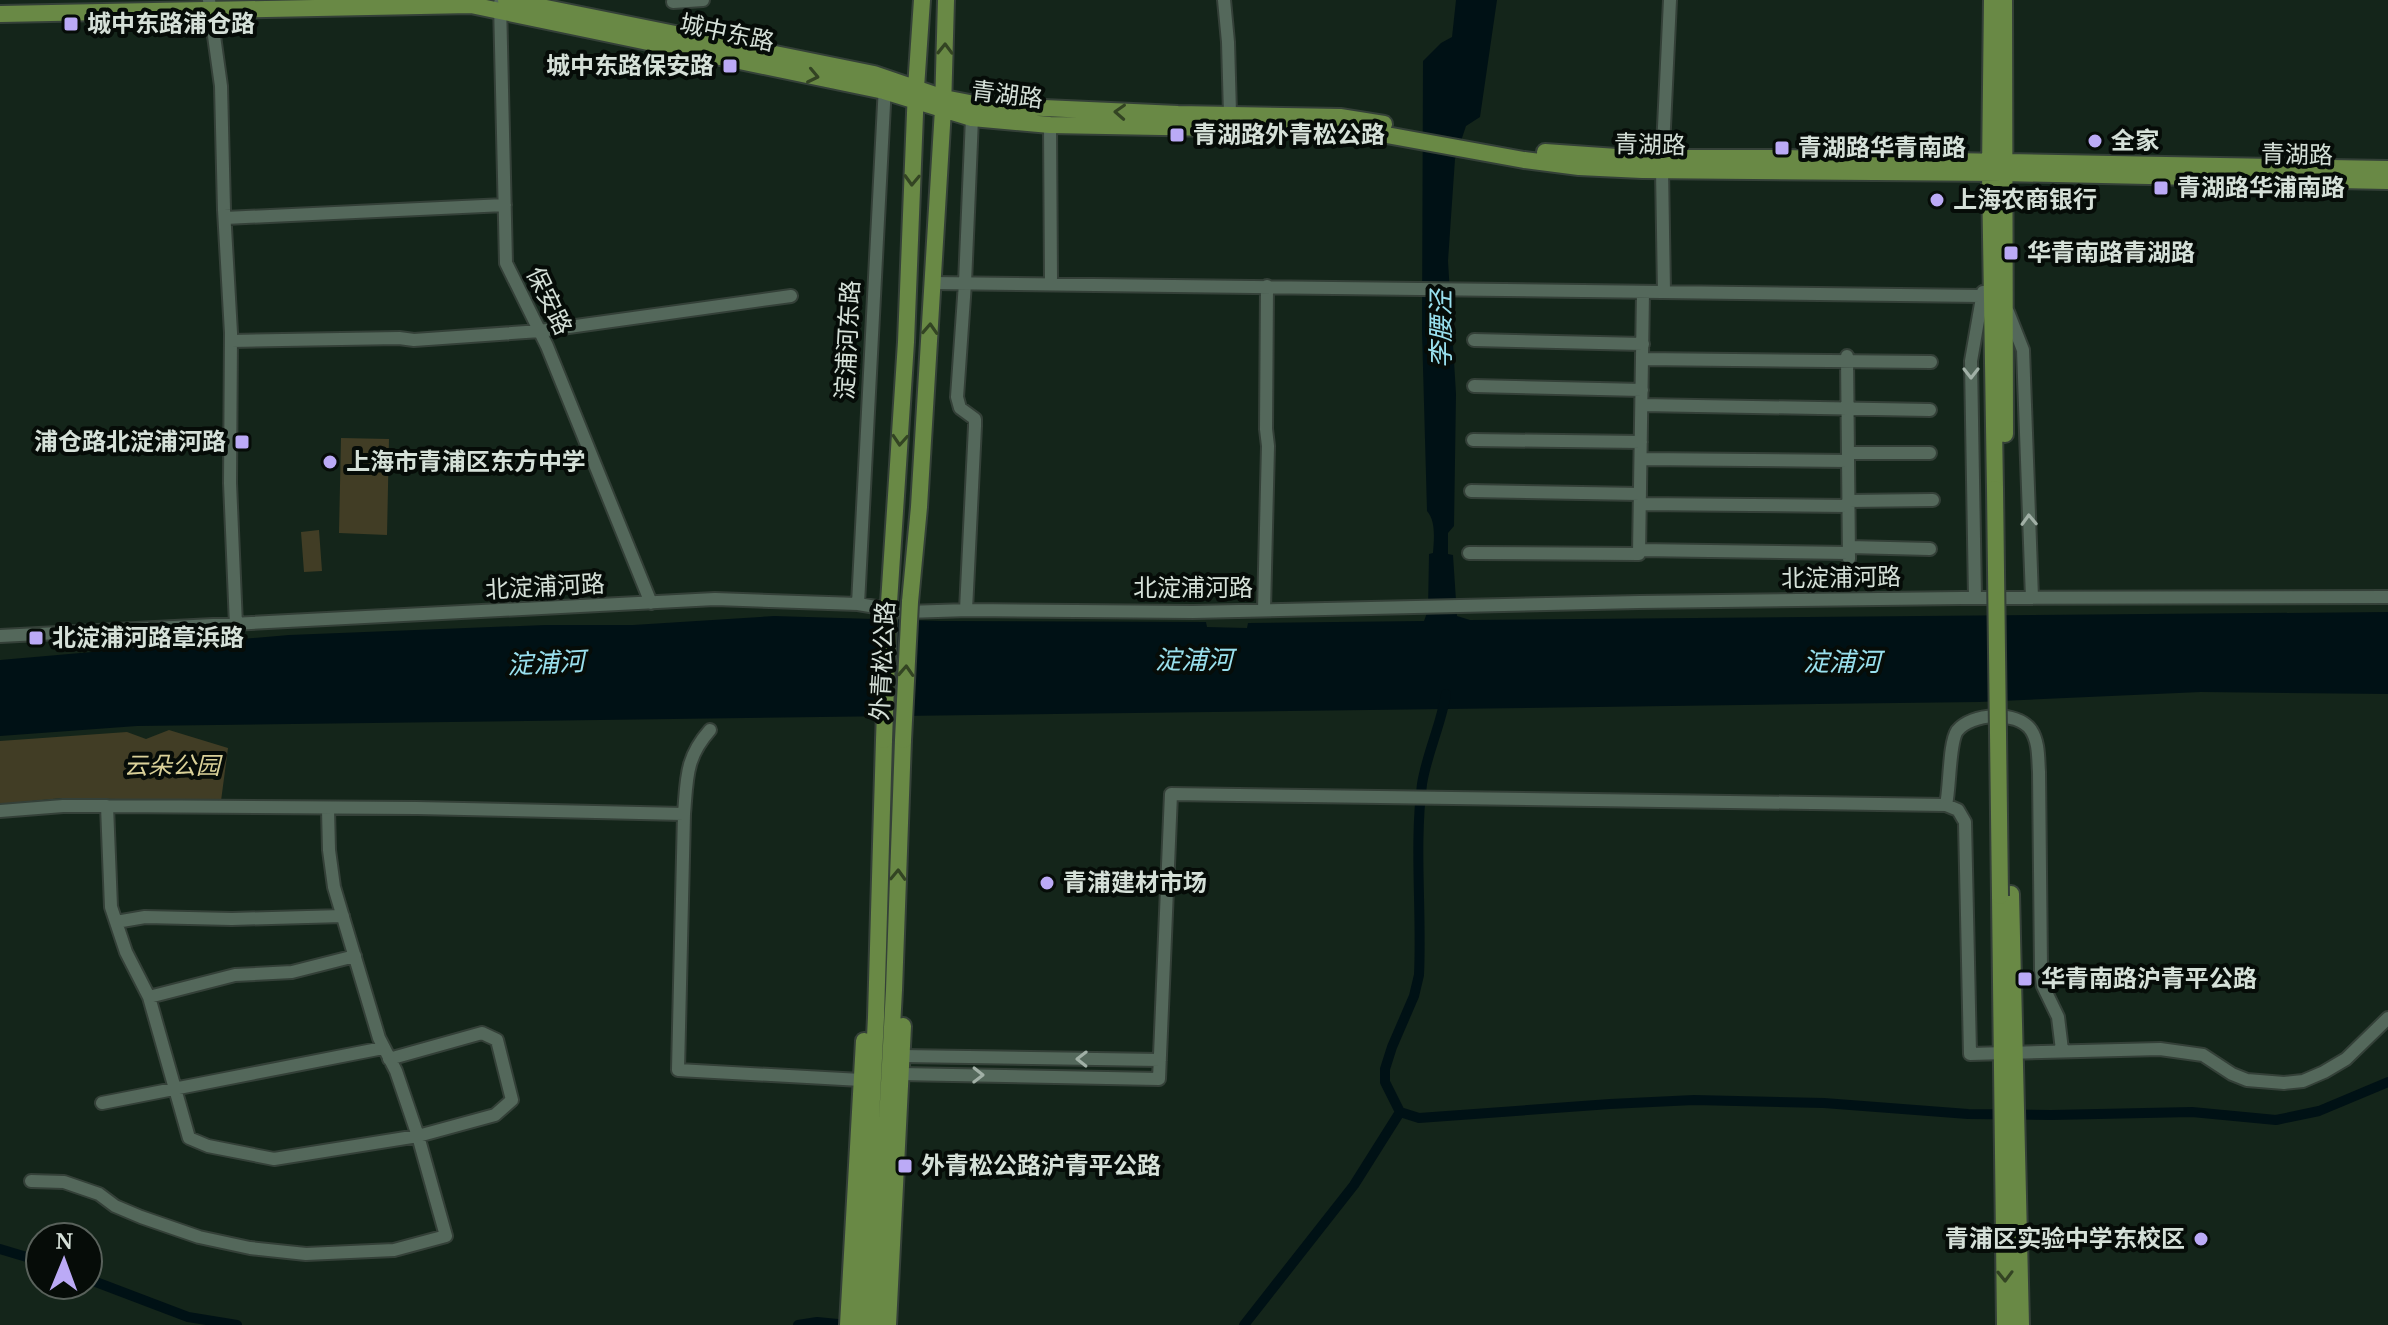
<svg xmlns="http://www.w3.org/2000/svg" width="2388" height="1325" viewBox="0 0 2388 1325" font-family="'Noto Serif','Noto Sans SC',serif">
<style>
.green{fill:#413d25}
.water{fill:#001115}
.lines{fill:none;stroke-linecap:round;stroke-linejoin:round}
.canal{stroke:#001115;stroke-width:10}
.minor-casing{stroke:#344038;stroke-width:16}
.major-casing{stroke:#344038;stroke-width:20}
.minor{stroke:#54685b;stroke-width:12}
.major{stroke:#698945;stroke-width:16}
.major-bridge-casing{stroke:#344038;stroke-width:20;stroke-linecap:butt}
.major-bridge{stroke:#698945;stroke-width:16}
.oneway{stroke:#334423}
.oneway2{stroke:#a1b0a6}
.poi-dot{fill:#bbaaf6;stroke:#060c08;stroke-width:3}
.labels{text-anchor:middle;stroke-width:8;stroke-linejoin:round;paint-order:stroke}
.poi-label{font-size:24px;font-weight:bold;fill:#d5e0d8;stroke:#060c08;text-anchor:start}
.street-label{font-size:24px;fill:#d5e0d8;stroke:#060c08}
.park-label{font-size:24px;font-style:italic;fill:#dad199;stroke:#060c08}
.water-label{font-size:26px;font-style:italic;fill:#99e0ee;stroke:#060c08}
</style>
<rect width="100%" height="100%" fill="#14251a"/>
<path class="green" d="M341,438L389,439L387,535L339,533Z
M319,530L322,571L304,572L301,532Z
M169,730L228,748L221,801L63,798L0,804V741L127,732L146,739Z"/>
<path class="water" d="M1456,0H1497L1480,117L1466,126L1455,159L1448,261L1456,394L1454,526L1448,533V554L1453,555L1457,616L1470,620L2388,612V694L2201,692L1979,702L137,726L0,736V660L289,635L545,625H633L774,616L941,621L1206,622L1207,627L1247,628L1248,623L1424,621L1428,610L1429,554L1433,553C1434,539 1436,521 1427,511L1422,332L1423,61L1441,43L1452,37Z"/>
<g class="lines">
<path class="canal" d="M1446,694C1441,725 1427,753 1422,784C1414,847 1422,912 1419,975L1414,996L1392,1047L1385,1069V1082L1400,1112L1419,1118L1610,1104L1694,1100L1824,1103L1968,1114L2051,1115L2192,1112L2276,1120L2319,1111L2388,1082
M0,1249L40,1261
M88,1279L188,1317L237,1325
M798,1325L817,1322L848,1325
M1244,1325L1354,1185L1400,1112"/>
<defs>
<path id="minor" d="M209,0L221,86L224,210L231,333L230,483L236,625
M1224,0L1228,42L1230,114
M673,2L703,0
M500,3L506,263L547,346L651,603
M1050,125L1051,283
M225,218L505,205
M932,283L1981,296
M1664,292L1662,169L1670,0
M2008,312L2023,350L2032,598
M1474,340L1643,344
M231,341L399,338L414,340L540,331L791,296
M1847,356L1849,559
M1642,359L1931,362
M1474,386L1642,390
M1642,405L1930,410
M1473,440L1641,442
M1848,453H1930
M1641,459L1848,461
M1471,491L1640,494
M1848,501L1933,500
M1640,504L1848,506
M1849,547L1930,549
M1639,550L1849,553
M1469,553L1639,554L1643,292
M1975,598L1971,361L1983,292
M858,604L885,85
M966,610L975,426V419L960,408L957,397L965,283L972,118
M1264,610L1268,446L1266,429L1267,286
M0,636L715,599L858,604L906,612L969,610L1193,612L1639,602L1961,598L2388,597
M1946,805C1950,787 1949,743 1957,731C1971,713 2017,710 2031,730C2039,742 2038,758 2039,772L2041,970L2043,986L2058,1017L2062,1050
M107,806L111,907L126,952L149,997L189,1138L208,1146L274,1159L418,1136L495,1115L512,1100L497,1040L482,1033L389,1059
M0,811L63,806H107L417,808L684,814L678,1070L861,1080
M684,814C687,779 685,758 710,730
M116,922L145,917L232,919L343,916
M149,997L235,975L292,972L355,956
M902,1056L1160,1060
M900,1074L1159,1079L1171,794L1946,805L1958,810L1965,822L1970,1054L2160,1049L2203,1055L2232,1074L2247,1080L2284,1083L2303,1081L2324,1072L2346,1059L2388,1018
M102,1103L383,1048
M31,1181L64,1182L99,1194L115,1206L141,1217L199,1237L250,1248L306,1254L394,1250L446,1236L418,1136L396,1071L379,1038L334,887L329,850L328,809"/>
<path id="major" d="M506,0L874,74L944,98L980,105L1178,114L1340,117L1384,124
M1992,0L1990,173L1995,489
M2004,0L2005,434
M0,14L471,5L884,91L972,118L1050,125L1335,130L1381,134L1524,160L1579,167L1642,170L2004,173L2388,181
M1545,152L1631,158H1781L2388,169
M910,602L919,507L943,109L946,0
M889,603L906,342L916,88L922,0
M2011,894L2021,1325
M2000,896L2005,1325
M848,1325L864,1041
M861,1325L876,1017L884,740
M876,1325L894,990L903,740
M888,1325L903,1026"/>
</defs>
<use href="#minor" class="minor-casing"/>
<use href="#major" class="major-casing"/>
<use href="#minor" class="minor"/>
<use href="#major" class="major"/>
<defs>
<path id="major-bridge" d="M1995,489L2000,896
M884,740L889,603
M903,740L910,602"/>
</defs>
<use href="#major-bridge" class="major-bridge-casing"/>
<use href="#major-bridge" class="major-bridge"/>
</g>
<defs><path id="oneway-chevron" d="M-2-3.5L2.5 0L-2 3.5" fill="none" stroke-width="1.6" stroke-linecap="round" stroke-linejoin="round" transform="scale(2)"/></defs>
<g class="oneway">
<use href="#oneway-chevron" transform="translate(945 49) rotate(-89)"/>
<use href="#oneway-chevron" transform="translate(813 76) rotate(12)"/>
<use href="#oneway-chevron" transform="translate(1120 112) rotate(-177)"/>
<use href="#oneway-chevron" transform="translate(912 180) rotate(92)"/>
<use href="#oneway-chevron" transform="translate(930 329) rotate(-87)"/>
<use href="#oneway-chevron" transform="translate(900 440) rotate(94)"/>
<use href="#oneway-chevron" transform="translate(906 671) rotate(-87)"/>
<use href="#oneway-chevron" transform="translate(898 875) rotate(-88)"/>
<use href="#oneway-chevron" transform="translate(2005 1276) rotate(89)"/>
</g>
<g class="oneway2">
<use href="#oneway-chevron" transform="translate(1971 373) rotate(90)"/>
<use href="#oneway-chevron" transform="translate(2029 520) rotate(-92)"/>
<use href="#oneway-chevron" transform="translate(1082 1059) rotate(-179)"/>
<use href="#oneway-chevron" transform="translate(978 1075) rotate(1)"/>
</g>
<g class="poi-dot">
<rect x="63" y="16" width="16" height="16" rx="4"/>
<rect x="722" y="58" width="16" height="16" rx="4"/>
<rect x="1169" y="127" width="16" height="16" rx="4"/>
<circle cx="2095" cy="141" r="8"/>
<rect x="1774" y="140" width="16" height="16" rx="4"/>
<rect x="2153" y="180" width="16" height="16" rx="4"/>
<circle cx="1937" cy="200" r="8"/>
<rect x="2003" y="245" width="16" height="16" rx="4"/>
<rect x="234" y="434" width="16" height="16" rx="4"/>
<circle cx="330" cy="462" r="8"/>
<rect x="28" y="630" width="16" height="16" rx="4"/>
<circle cx="1047" cy="883" r="8"/>
<rect x="2017" y="971" width="16" height="16" rx="4"/>
<rect x="897" y="1158" width="16" height="16" rx="4"/>
<circle cx="2201" cy="1239" r="8"/>
</g>
<g class="labels">
<g class="poi-label">
<text x="87" y="32">城中东路浦仓路</text>
<text x="714" y="74" text-anchor="end">城中东路保安路</text>
<text x="1193" y="143">青湖路外青松公路</text>
<text x="2111" y="149">全家</text>
<text x="1798" y="156">青湖路华青南路</text>
<text x="2177" y="196">青湖路华浦南路</text>
<text x="1953" y="208">上海农商银行</text>
<text x="2027" y="261">华青南路青湖路</text>
<text x="226" y="450" text-anchor="end">浦仓路北淀浦河路</text>
<text x="346" y="470">上海市青浦区东方中学</text>
<text x="52" y="646">北淀浦河路章浜路</text>
<text x="1063" y="891">青浦建材市场</text>
<text x="2041" y="987">华青南路沪青平公路</text>
<text x="921" y="1174">外青松公路沪青平公路</text>
<text x="2185" y="1247" text-anchor="end">青浦区实验中学东校区</text>
</g>
<g class="street-label">
<text transform="translate(727 33) rotate(12)" y="8">城中东路</text>
<text transform="translate(1007 95) rotate(7)" y="8">青湖路</text>
<text transform="translate(1650 145) rotate(1)" y="8">青湖路</text>
<text transform="translate(2297 155) rotate(1)" y="8">青湖路</text>
<text transform="translate(549 301) rotate(64)" y="8">保安路</text>
<text transform="translate(848 340) rotate(-87)" y="8">淀浦河东路</text>
<text transform="translate(1841 578) rotate(-1)" y="8">北淀浦河路</text>
<text transform="translate(545 587) rotate(-3)" y="8">北淀浦河路</text>
<text x="1193" y="596">北淀浦河路</text>
<text transform="translate(883 661) rotate(-87)" y="8">外青松公路</text>
</g>
<g class="park-label">
<text x="172" y="774">云朵公园</text>
</g>
<g class="water-label">
<text transform="translate(1441 329) rotate(-90)" y="9">李腰泾</text>
<text x="1194" y="669">淀浦河</text>
<text x="1842" y="671">淀浦河</text>
<text transform="translate(546 663) rotate(-3)" y="9">淀浦河</text>
</g>
</g>
<g transform="translate(64 1261) rotate(1)"><circle r="38" fill="#060c08" stroke="#59615b" stroke-width="2"/>
<path d="M0-6L14 30L0 20L-14 30Z" fill="#bbaaf6"/>
<text y="-12" font-size="22" font-weight="bold" text-anchor="middle" fill="#d5e0d8">N</text>
</g>
</svg>
